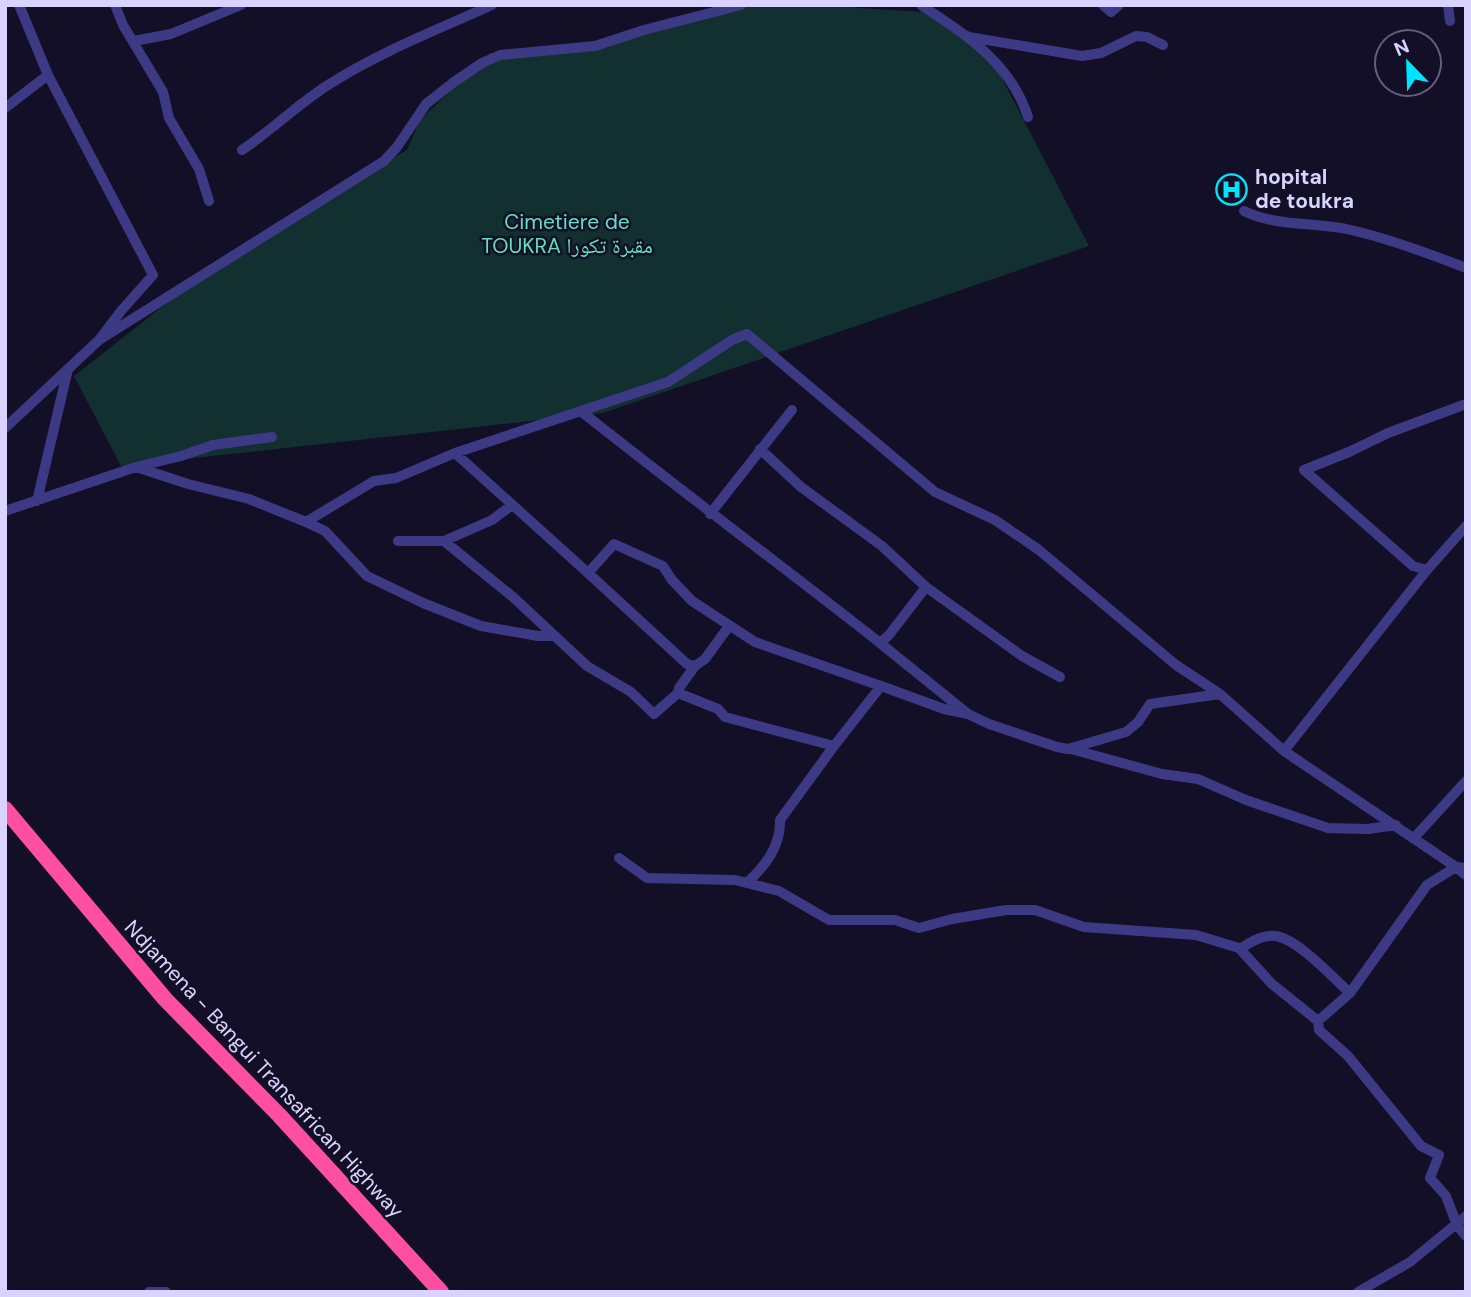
<svg xmlns="http://www.w3.org/2000/svg" width="1471" height="1297" viewBox="0 0 1471 1297" font-family="'DM Sans','Noto Naskh Arabic',sans-serif">
<style>
.green{fill:#12302f}
.lines{fill:none;stroke-linecap:round;stroke-linejoin:round}
.minor{stroke:#3d3a85;stroke-width:10}
.highway{stroke:#ff4fa3;stroke-width:16}
.labels{text-anchor:middle;stroke-width:5;stroke-linejoin:round;paint-order:stroke}
.poi-label{font-size:21px;font-weight:bold;fill:#d9d4ff;stroke:#130f26;text-anchor:start}
.park-label{font-size:21px;fill:#5fe0c0;stroke:#130f26}
.street-label{font-size:21px;fill:#d9d4ff;stroke:#130f26}
</style>
<rect width="100%" height="100%" fill="#130f26"/>
<path class="green" d="M728,5H840L858,8L926,12L980,36L1089,246L603,413L121,466L74,376L228,255L407,150L420,120L490,53L589,52Z"/>
<g class="lines">
<path class="minor" d="M115,5L123,25L163,92L169,118L199,169L209,201
M921,5C966,35 1011,63 1028,117
M1103,5L1111,12L1119,5
M1448,5L1450,21
M969,37L1082,56L1101,53L1136,36L1147,37L1163,45
M134,41L171,34L241,5
M5,108L48,75
M242,150C272,130 298,104 328,85C379,52 437,30 492,5
M1244,211C1276,227 1317,222 1351,230C1390,239 1428,253 1466,268
M99,340L384,161L397,147L426,104L454,82L482,63L500,55L595,46L644,30L741,5
M1466,404L1388,433L1349,452L1304,470L1413,566L1427,570L1466,526
M582,412C680,490 781,565 880,643L889,635L926,587
M5,428L99,340L121,311L153,275L48,75L19,5
M760,449L801,487L882,546L926,587L1022,656L1060,677
M455,453L668,382L732,340L747,334L935,492L995,520L1039,550L1176,665L1220,694L1284,751L1456,867L1466,868
M136,467L188,484L249,499L306,522L325,531L367,576L423,603L481,626L538,636H555
M37,501L68,369
M5,511L136,467L181,456L213,445L272,437
M710,514L792,410
M306,522L374,481L396,478L455,453L588,573L614,544L663,566L672,580L692,601L755,642L881,686
M398,541H444L492,520L512,505
M444,541L513,597L587,666L631,692L654,714L678,693L718,709L725,717L834,746L881,686L944,709L968,714
M588,573L687,664L695,666L705,659L729,626
M880,643L968,714L989,724L1057,747L1068,749L1126,732L1138,722L1150,704L1220,694
M678,693L679,688L695,666
M1071,749L1162,774L1198,779L1246,800L1328,828L1368,829L1396,825
M1284,751L1427,570
M1414,838L1466,781
M619,858L647,878L735,880L779,891L829,920H895L919,928L952,919L1006,910H1035L1084,927L1196,935L1239,948L1272,984L1318,1021L1350,993L1427,885L1456,867L1466,875
M747,883C765,866 781,846 780,820L834,746
M1240,949C1250,942 1263,934 1276,936C1299,940 1332,977 1350,993
M1318,1021L1319,1030L1348,1056L1421,1146L1439,1155L1430,1178L1446,1196L1457,1225L1466,1236
M149,1292H166
M1358,1292L1410,1262L1466,1216"/>
<path class="highway" d="M5,809L165,999L279,1115L441,1292"/>
</g>
<defs>
<symbol id="hospital-ring" viewBox="-11 -11 22 22"><circle r="9.5" fill="#130f26" stroke="#00e5ff" stroke-width="1.5"/><path d="M-5-5h3v3.5h4V-5h3V5h-3V1.5h-4V5h-3Z" fill="#00e5ff"/></symbol>
</defs>
<g fill-rule="evenodd">
<use href="#hospital-ring" x="1214" y="172" width="35" height="35"/>
</g>
<g class="labels">
<g class="poi-label">
<text x="1255" y="184">hopital<tspan x="1255" dy="24">de toukra</tspan></text>
</g>
<g class="park-label">
<text x="567" y="229">Cimetiere de<tspan x="567" dy="24">TOUKRA مقبرة تكورا</tspan></text>
</g>
<g class="street-label">
<text transform="translate(264 1069) rotate(47)" y="7">Ndjamena - Bangui Transafrican Highway</text>
</g>
</g>
<rect width="1471" height="1297" fill="none" stroke="#d9d4ff" stroke-width="14"/>
<g transform="translate(1408 63) rotate(337)"><circle r="33" fill="#130f26" stroke="#625e7d" stroke-width="2"/>
<path d="M0-5L12 26L0 18L-12 26Z" fill="#00e5ff"/>
<text y="-10" font-size="19" font-weight="bold" text-anchor="middle" fill="#d9d4ff">N</text>
</g>
</svg>
